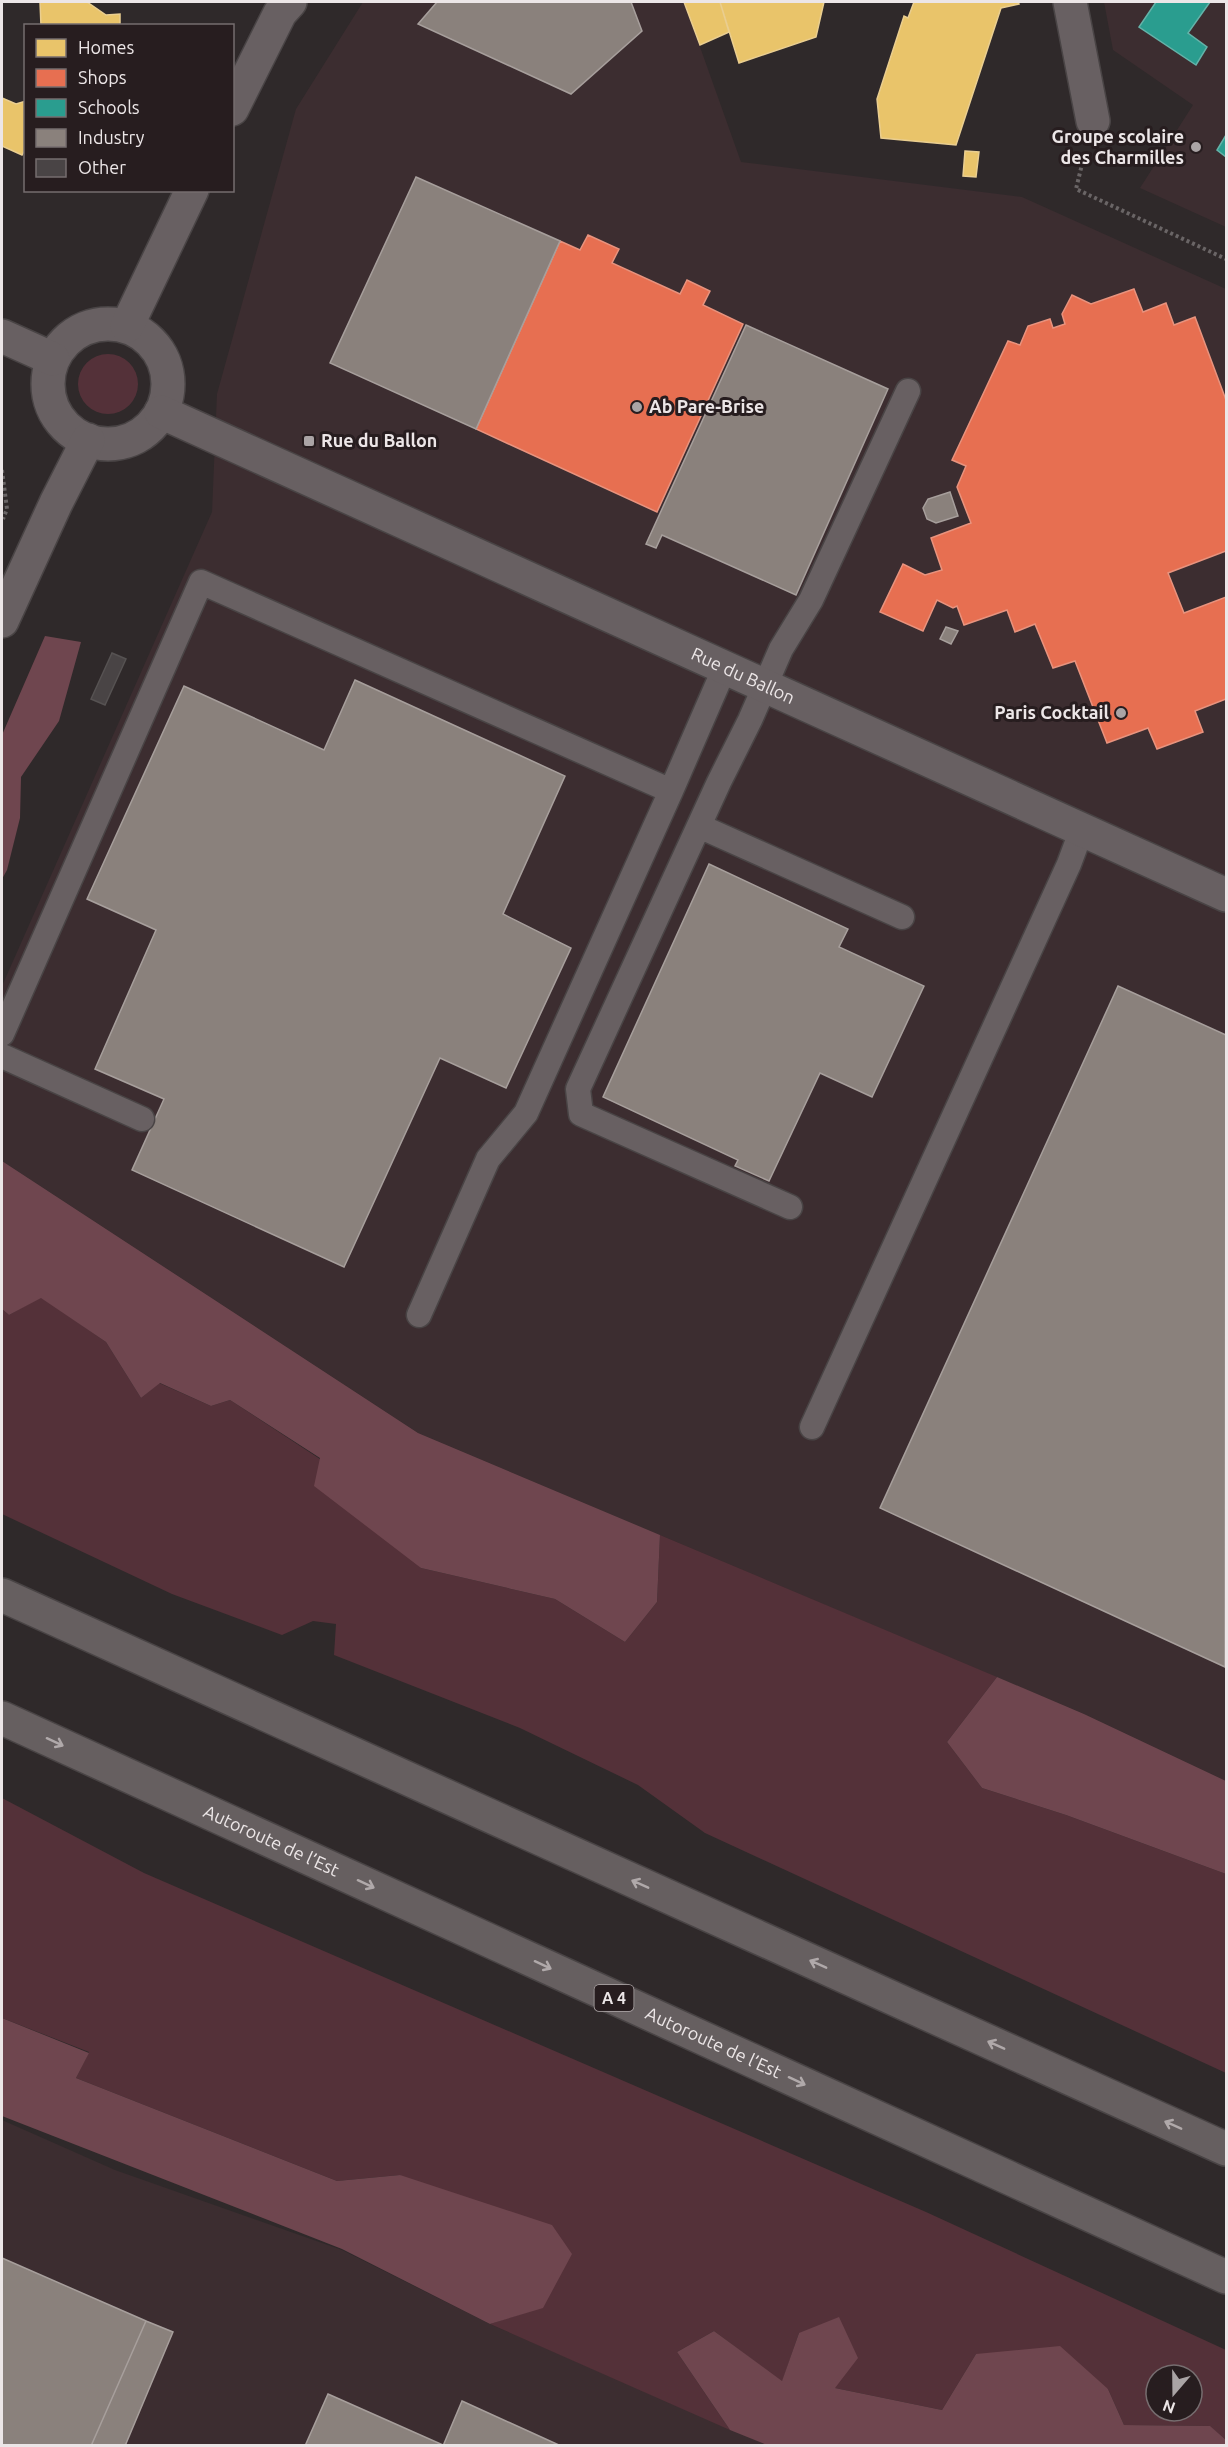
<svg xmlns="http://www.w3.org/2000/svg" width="1228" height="2447" viewBox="0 0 1228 2447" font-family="Ubuntu,sans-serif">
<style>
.built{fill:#3c2d30}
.green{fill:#543139;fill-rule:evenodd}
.forest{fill:#6f464f}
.homes{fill:#e9c46a;stroke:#eace90;stroke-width:1.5}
.shops{fill:#e76f51;stroke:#e8937e;stroke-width:1.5}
.schools{fill:#2a9d8f;stroke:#64b3a9;stroke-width:1.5}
.industry{fill:#8a817c;stroke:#a79f9c;stroke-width:1.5}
.building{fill:#494445;stroke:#565252;stroke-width:1.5}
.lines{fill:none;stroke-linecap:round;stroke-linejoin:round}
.service-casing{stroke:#494445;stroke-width:27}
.minor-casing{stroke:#494445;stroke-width:36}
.motorway-casing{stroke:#494445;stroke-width:36}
.path{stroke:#6a6566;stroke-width:4;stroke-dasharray:3 3;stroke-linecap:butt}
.service{stroke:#686062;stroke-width:24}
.minor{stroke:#686062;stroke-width:33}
.motorway{stroke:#665f60;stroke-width:33}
.oneway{stroke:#b0a9aa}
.poi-dot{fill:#aaa4a5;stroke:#271d1f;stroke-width:2}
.labels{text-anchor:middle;stroke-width:6;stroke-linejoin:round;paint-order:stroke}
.shield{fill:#271d1f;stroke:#b1aaab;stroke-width:1.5}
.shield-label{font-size:16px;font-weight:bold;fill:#ece6e7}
.poi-label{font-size:18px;font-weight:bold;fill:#ece6e7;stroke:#271d1f;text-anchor:end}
.street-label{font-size:18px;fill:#ece6e7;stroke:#271d1f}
</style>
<rect width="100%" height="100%" fill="#2f292a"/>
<path class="built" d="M363,2H684L741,162L1022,197L1226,289V1781L1084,1714L418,1433L2,1161V986L212,512L217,394L296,109Z
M1104,2H1226V227L1140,188L1193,105L1113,50Z
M2,2120L115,2170L342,2250L490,2324L767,2445L2,2446Z"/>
<path class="green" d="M78 384a30 30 0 1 1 60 0a30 30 0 1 1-60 0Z
M41,1297L106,1342L141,1398L159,1383L211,1406L230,1400L320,1459L421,1568L555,1599L625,1642L657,1602L660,1535L997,1677L947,1742L982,1788L1066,1815L1226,1874V2073L705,1833L638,1785L520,1728L334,1655L336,1624L313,1621L282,1635L172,1594L2,1514V1309L9,1315Z
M2,1798L144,1873L926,2212L1226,2350V2440L1209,2426L1124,2425L1108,2389L976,2354L942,2410L835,2388L799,2333L782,2382L714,2331L677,2352L730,2430L490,2324L543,2307L400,2175L337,2181L76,2078L89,2052L2,2018ZM1156,2375H1192V2411H1156Z"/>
<path class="forest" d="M45,636L81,642L59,721L21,777L20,818L7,870L2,879V735Z
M2,1161L418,1433L660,1535L657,1602L625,1642L555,1599L421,1568L314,1486L320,1458L230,1400L211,1406L160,1383L141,1398L106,1342L41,1298L9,1315L2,1309Z
M997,1677L1084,1714L1226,1781V1874L1066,1815L982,1788L947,1742Z
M2,2018L89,2053L76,2078L337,2181L400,2175L552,2225L572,2254L543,2308L490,2324L342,2249L2,2116Z
M839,2317L858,2358L835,2388L942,2410L976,2354L1060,2346L1108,2389L1124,2425L1210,2426L1226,2440V2445H767L730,2430L677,2352L714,2331L782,2381L799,2333Z"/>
<path class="homes" d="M40,2H87L106,15L120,14V26H41Z
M684,2H720L729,32L700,45Z
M720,2H824L816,37L739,63Z
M914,2H1018L1019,4L1001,8L956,145L881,138L877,99L904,16L908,18Z
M2,98L16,104L26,101V148L22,155L2,146Z
M965,151L979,152L976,177L963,176Z"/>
<path class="shops" d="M588,235L619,249L612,263L680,294L687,280L710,291L703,305L743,324L657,512L476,429L560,241L580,250Z
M1134,289L1143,312L1166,303L1174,325L1195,317L1226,400V551L1168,573L1184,613L1226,597V699L1195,711L1203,732L1157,749L1148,728L1107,743L1075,661L1053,668L1035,624L1015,632L1007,610L964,625L957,606L953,608L937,600L923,631L880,612L903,564L925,575L942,570L931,538L971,523L957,487L966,466L952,460L1008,341L1020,345L1028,326L1050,319L1053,328L1065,324L1062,314L1072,295L1091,304Z"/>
<path class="schools" d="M1156,2H1210L1188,33L1207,47L1196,65L1139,27Z
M1226,135V157L1217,150Z"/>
<path class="industry" d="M437,2H631L642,31L571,94L418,24Z
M416,177L560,241L476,429L330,363Z
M746,325L888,389L796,595L662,535L656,548L646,544Z
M950,492L958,516L936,523L927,519L923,508L928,499Z
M946,627L958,631L951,644L940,639Z
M355,680L565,776L503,914L571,948L506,1088L440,1058L344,1267L132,1170L164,1099L95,1069L156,930L87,899L184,686L324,750Z
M709,864L848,929L839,947L924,986L872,1097L820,1073L769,1181L735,1166L738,1160L603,1097Z
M1118,986L1226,1035L1225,1667L880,1508Z
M2,2258L146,2321L91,2446H2Z
M146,2321L173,2332L125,2446H91Z
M328,2394L443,2445V2446H305Z
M462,2401L561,2446H443Z"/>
<path class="building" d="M112,653L126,659L105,705L91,699Z"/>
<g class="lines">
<defs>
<path id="service" d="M699,826L902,917
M2,1034L201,582L671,791
M2,1056L142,1119
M790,1207L581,1114L578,1089L719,782L750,720L781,649L811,600L908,391
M419,1315L488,1159L526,1113L671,791L725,667
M812,1427L1069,864L1082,829"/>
<g id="minor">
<path d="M1070,2L1093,121"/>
<path d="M232,109L280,13L290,2"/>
<circle cx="108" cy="384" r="60"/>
<path d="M127,326L192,190"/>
<path d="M2,336L53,359"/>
<path id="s1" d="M161,412L1226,895"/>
<path d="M2,621L56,503L88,440"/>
</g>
<g id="motorway">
<path d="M2,1595L1226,2149"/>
<path id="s2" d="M2,1718L1226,2277"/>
</g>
</defs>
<use href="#service" class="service-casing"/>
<use href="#minor" class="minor-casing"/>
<use href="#motorway" class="motorway-casing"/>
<path class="path" d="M1084,156L1076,189L1226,259
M2,470L7,509L3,519"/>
<use href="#service" class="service"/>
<use href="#minor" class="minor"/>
<use href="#motorway" class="motorway"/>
</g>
<defs><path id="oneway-shaft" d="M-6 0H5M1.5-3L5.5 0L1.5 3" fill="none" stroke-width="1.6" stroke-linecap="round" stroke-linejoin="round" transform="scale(1.5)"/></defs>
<g class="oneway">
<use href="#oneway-shaft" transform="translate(55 1742) rotate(25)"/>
<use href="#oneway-shaft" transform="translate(366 1884) rotate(25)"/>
<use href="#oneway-shaft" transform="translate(640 1884) rotate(-156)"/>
<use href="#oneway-shaft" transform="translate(818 1964) rotate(-156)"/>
<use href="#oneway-shaft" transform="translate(543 1965) rotate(25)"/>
<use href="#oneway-shaft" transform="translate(996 2045) rotate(-156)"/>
<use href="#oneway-shaft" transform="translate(797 2081) rotate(25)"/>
<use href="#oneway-shaft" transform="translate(1173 2125) rotate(-156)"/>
</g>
<g class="poi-dot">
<circle cx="1196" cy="147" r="6"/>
<circle cx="637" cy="407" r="6"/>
<rect x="303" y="435" width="12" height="12" rx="3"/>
<circle cx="1121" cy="713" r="6"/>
</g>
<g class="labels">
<rect class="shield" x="594.5" y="1985" width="39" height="26" rx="4.5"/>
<g class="shield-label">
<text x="614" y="2004">A 4</text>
</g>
<g class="poi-label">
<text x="1184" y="143">Groupe scolaire<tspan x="1184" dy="21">des Charmilles</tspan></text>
<text x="649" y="413" text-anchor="start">Ab Pare-Brise</text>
<text x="321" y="447" text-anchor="start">Rue du Ballon</text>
<text x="1109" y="719">Paris Cocktail</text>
</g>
<g class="street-label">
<text dy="6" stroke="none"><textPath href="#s1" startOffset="639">Rue du Ballon</textPath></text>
<text dy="6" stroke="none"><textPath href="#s2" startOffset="296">Autoroute de l’Est</textPath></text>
<text dy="6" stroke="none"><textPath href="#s2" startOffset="782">Autoroute de l’Est</textPath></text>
</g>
</g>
<rect width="1228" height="2447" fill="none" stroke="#ece6e7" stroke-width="6"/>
<rect x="24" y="24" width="210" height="168" fill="#271d1f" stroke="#766d6f" stroke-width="1.5"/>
<rect x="36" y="39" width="30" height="18" fill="#e9c46a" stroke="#766d6f" stroke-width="1.5"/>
<text x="78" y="54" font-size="18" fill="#ece6e7">Homes</text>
<rect x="36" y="69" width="30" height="18" fill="#e76f51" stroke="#766d6f" stroke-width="1.5"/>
<text x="78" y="84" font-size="18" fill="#ece6e7">Shops</text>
<rect x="36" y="99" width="30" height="18" fill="#2a9d8f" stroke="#766d6f" stroke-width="1.5"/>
<text x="78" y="114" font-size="18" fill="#ece6e7">Schools</text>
<rect x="36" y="129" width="30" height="18" fill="#8a817c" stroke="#766d6f" stroke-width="1.5"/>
<text x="78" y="144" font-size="18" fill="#ece6e7">Industry</text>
<rect x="36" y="159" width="30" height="18" fill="#494445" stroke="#766d6f" stroke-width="1.5"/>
<text x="78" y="174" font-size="18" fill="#ece6e7">Other</text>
<g transform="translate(1174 2393) rotate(200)"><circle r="28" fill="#271d1f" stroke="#766d6f" stroke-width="1.5"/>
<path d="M0-4.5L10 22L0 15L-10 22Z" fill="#aaa4a5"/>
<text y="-9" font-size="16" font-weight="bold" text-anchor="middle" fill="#ece6e7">N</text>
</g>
</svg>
